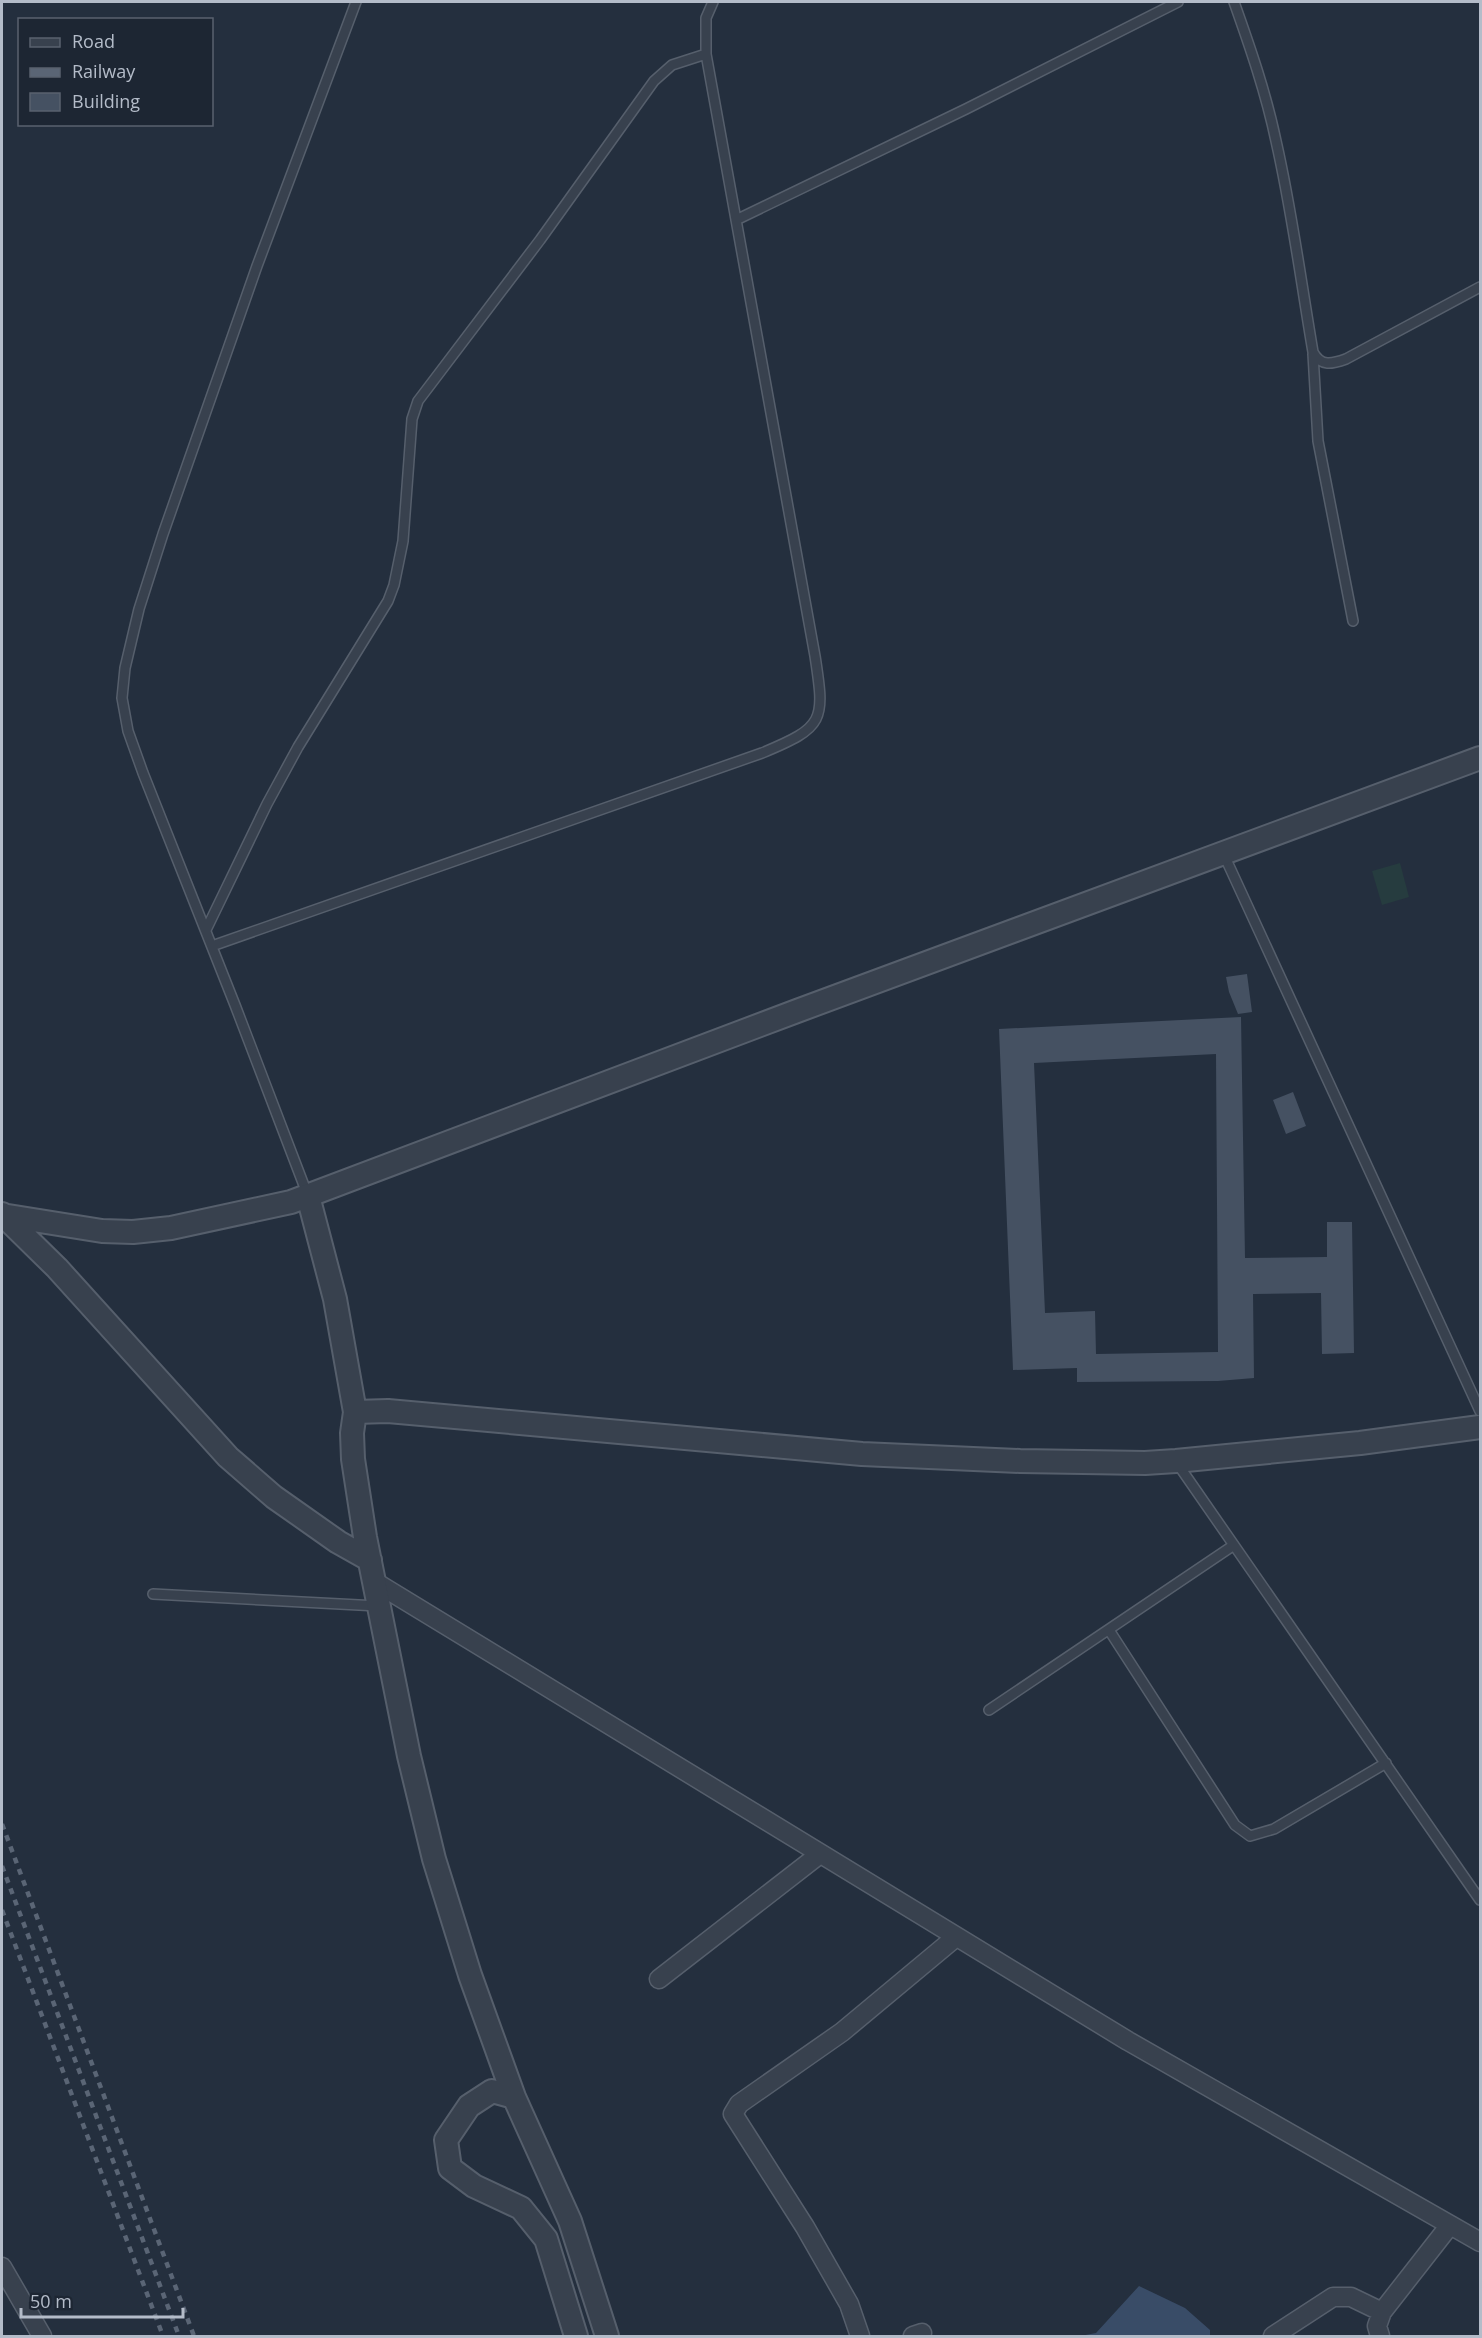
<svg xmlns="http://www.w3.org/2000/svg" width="1482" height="2338" viewBox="0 0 1482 2338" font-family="'Open Sans',sans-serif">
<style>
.green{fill:#263c3f}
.water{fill:#394c67}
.building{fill:#455162;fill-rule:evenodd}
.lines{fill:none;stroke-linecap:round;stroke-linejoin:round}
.service-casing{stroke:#565f6c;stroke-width:12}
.minor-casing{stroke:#565f6c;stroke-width:21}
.tertiary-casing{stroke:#565f6c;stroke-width:26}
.service{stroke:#38414e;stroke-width:9}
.minor{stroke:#38414e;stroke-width:18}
.tertiary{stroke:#38414e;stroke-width:22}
.rail{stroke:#5a6575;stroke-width:4.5;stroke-dasharray:6 6;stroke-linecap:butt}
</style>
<rect width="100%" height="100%" fill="#242f3e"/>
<path class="green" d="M1400,863L1409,897L1382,905L1372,871Z"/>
<path class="water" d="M1139,2286L1185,2308L1210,2330V2336H1080L1096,2333Z"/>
<path class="building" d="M1247,974L1252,1012L1238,1014L1229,992L1226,977Z
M1241,1017L1245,1258L1327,1257V1222H1352L1354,1353L1322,1354L1321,1293L1253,1294L1254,1378L1218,1381L1077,1382V1368L1013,1370L999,1029ZM1216,1054L1218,1352L1096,1354L1095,1311L1045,1313L1034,1063Z
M1293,1092L1306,1126L1286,1134L1273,1100Z"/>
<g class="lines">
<defs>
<path id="service" d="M1234,2C1250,47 1266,93 1276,141C1292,211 1301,282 1313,352C1321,367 1332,364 1346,359L1480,287
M736,220L966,109L1178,2
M1313,354L1318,441L1353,621
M1224,855L1480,1411
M206,930L267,804L298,747L388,601L394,585L403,541L412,419L418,401L540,240L654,81L672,65L706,54
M212,946L762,753C825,727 825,721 815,656L706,54V18L713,2
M308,1196L235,1005L143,773L128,731L122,698L125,668L139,609L163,534L257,266L356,2
M1177,1463L1480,1900
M153,1594L378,1606
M1109,1630L1235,1825L1250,1836L1274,1829L1386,1763
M989,1710L1234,1545"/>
<path id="minor" d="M375,1582L1128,2041L1480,2242
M659,1979L820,1854
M2,2267L42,2336
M860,2336L849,2304L805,2227L733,2114L739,2104L842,2032L956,1937
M913,2336L922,2333
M1273,2336L1333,2297H1351L1382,2312
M1380,2336L1377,2326L1382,2312L1450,2225"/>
<path id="tertiary" d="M308,1196L335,1299L355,1412
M2,1214L57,1268L228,1457L274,1497L338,1542L370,1560
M2,1215L102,1231L133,1232L171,1228L291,1202L797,1011L1480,758
M514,2097L492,2091L469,2106L446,2140L450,2168L474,2186L521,2208L546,2239L576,2336
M607,2336L570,2221L514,2097L470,1975L434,1859L409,1756L365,1537L353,1459L352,1433L355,1412L388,1411L862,1454L1020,1461L1145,1463L1176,1461L1360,1443L1480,1427"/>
</defs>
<use href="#service" class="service-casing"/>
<use href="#minor" class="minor-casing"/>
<use href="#tertiary" class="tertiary-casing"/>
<use href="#service" class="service"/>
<use href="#minor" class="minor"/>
<use href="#tertiary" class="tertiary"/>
<path class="rail" d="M2,1824L194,2336
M2,1866L179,2336
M2,1910L163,2336"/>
</g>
<rect width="1482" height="2338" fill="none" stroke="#b4bcc9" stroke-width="6"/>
<rect x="18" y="18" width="195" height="108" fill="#1d2633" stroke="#59626f" stroke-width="1.5"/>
<rect x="30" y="38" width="30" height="9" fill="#38414e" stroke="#59626f" stroke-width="1.5"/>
<text x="72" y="48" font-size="18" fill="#b4bcc9">Road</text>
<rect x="30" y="68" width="30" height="9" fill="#5a6575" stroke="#59626f" stroke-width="1.5"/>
<text x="72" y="78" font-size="18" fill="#b4bcc9">Railway</text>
<rect x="30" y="93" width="30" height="18" fill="#455162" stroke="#59626f" stroke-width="1.5"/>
<text x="72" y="108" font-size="18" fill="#b4bcc9">Building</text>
<path d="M21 2308v9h162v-9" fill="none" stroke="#b4bcc9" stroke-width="3"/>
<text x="30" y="2308" font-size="18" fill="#b4bcc9" stroke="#1d2633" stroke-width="4.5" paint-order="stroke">50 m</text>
</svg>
